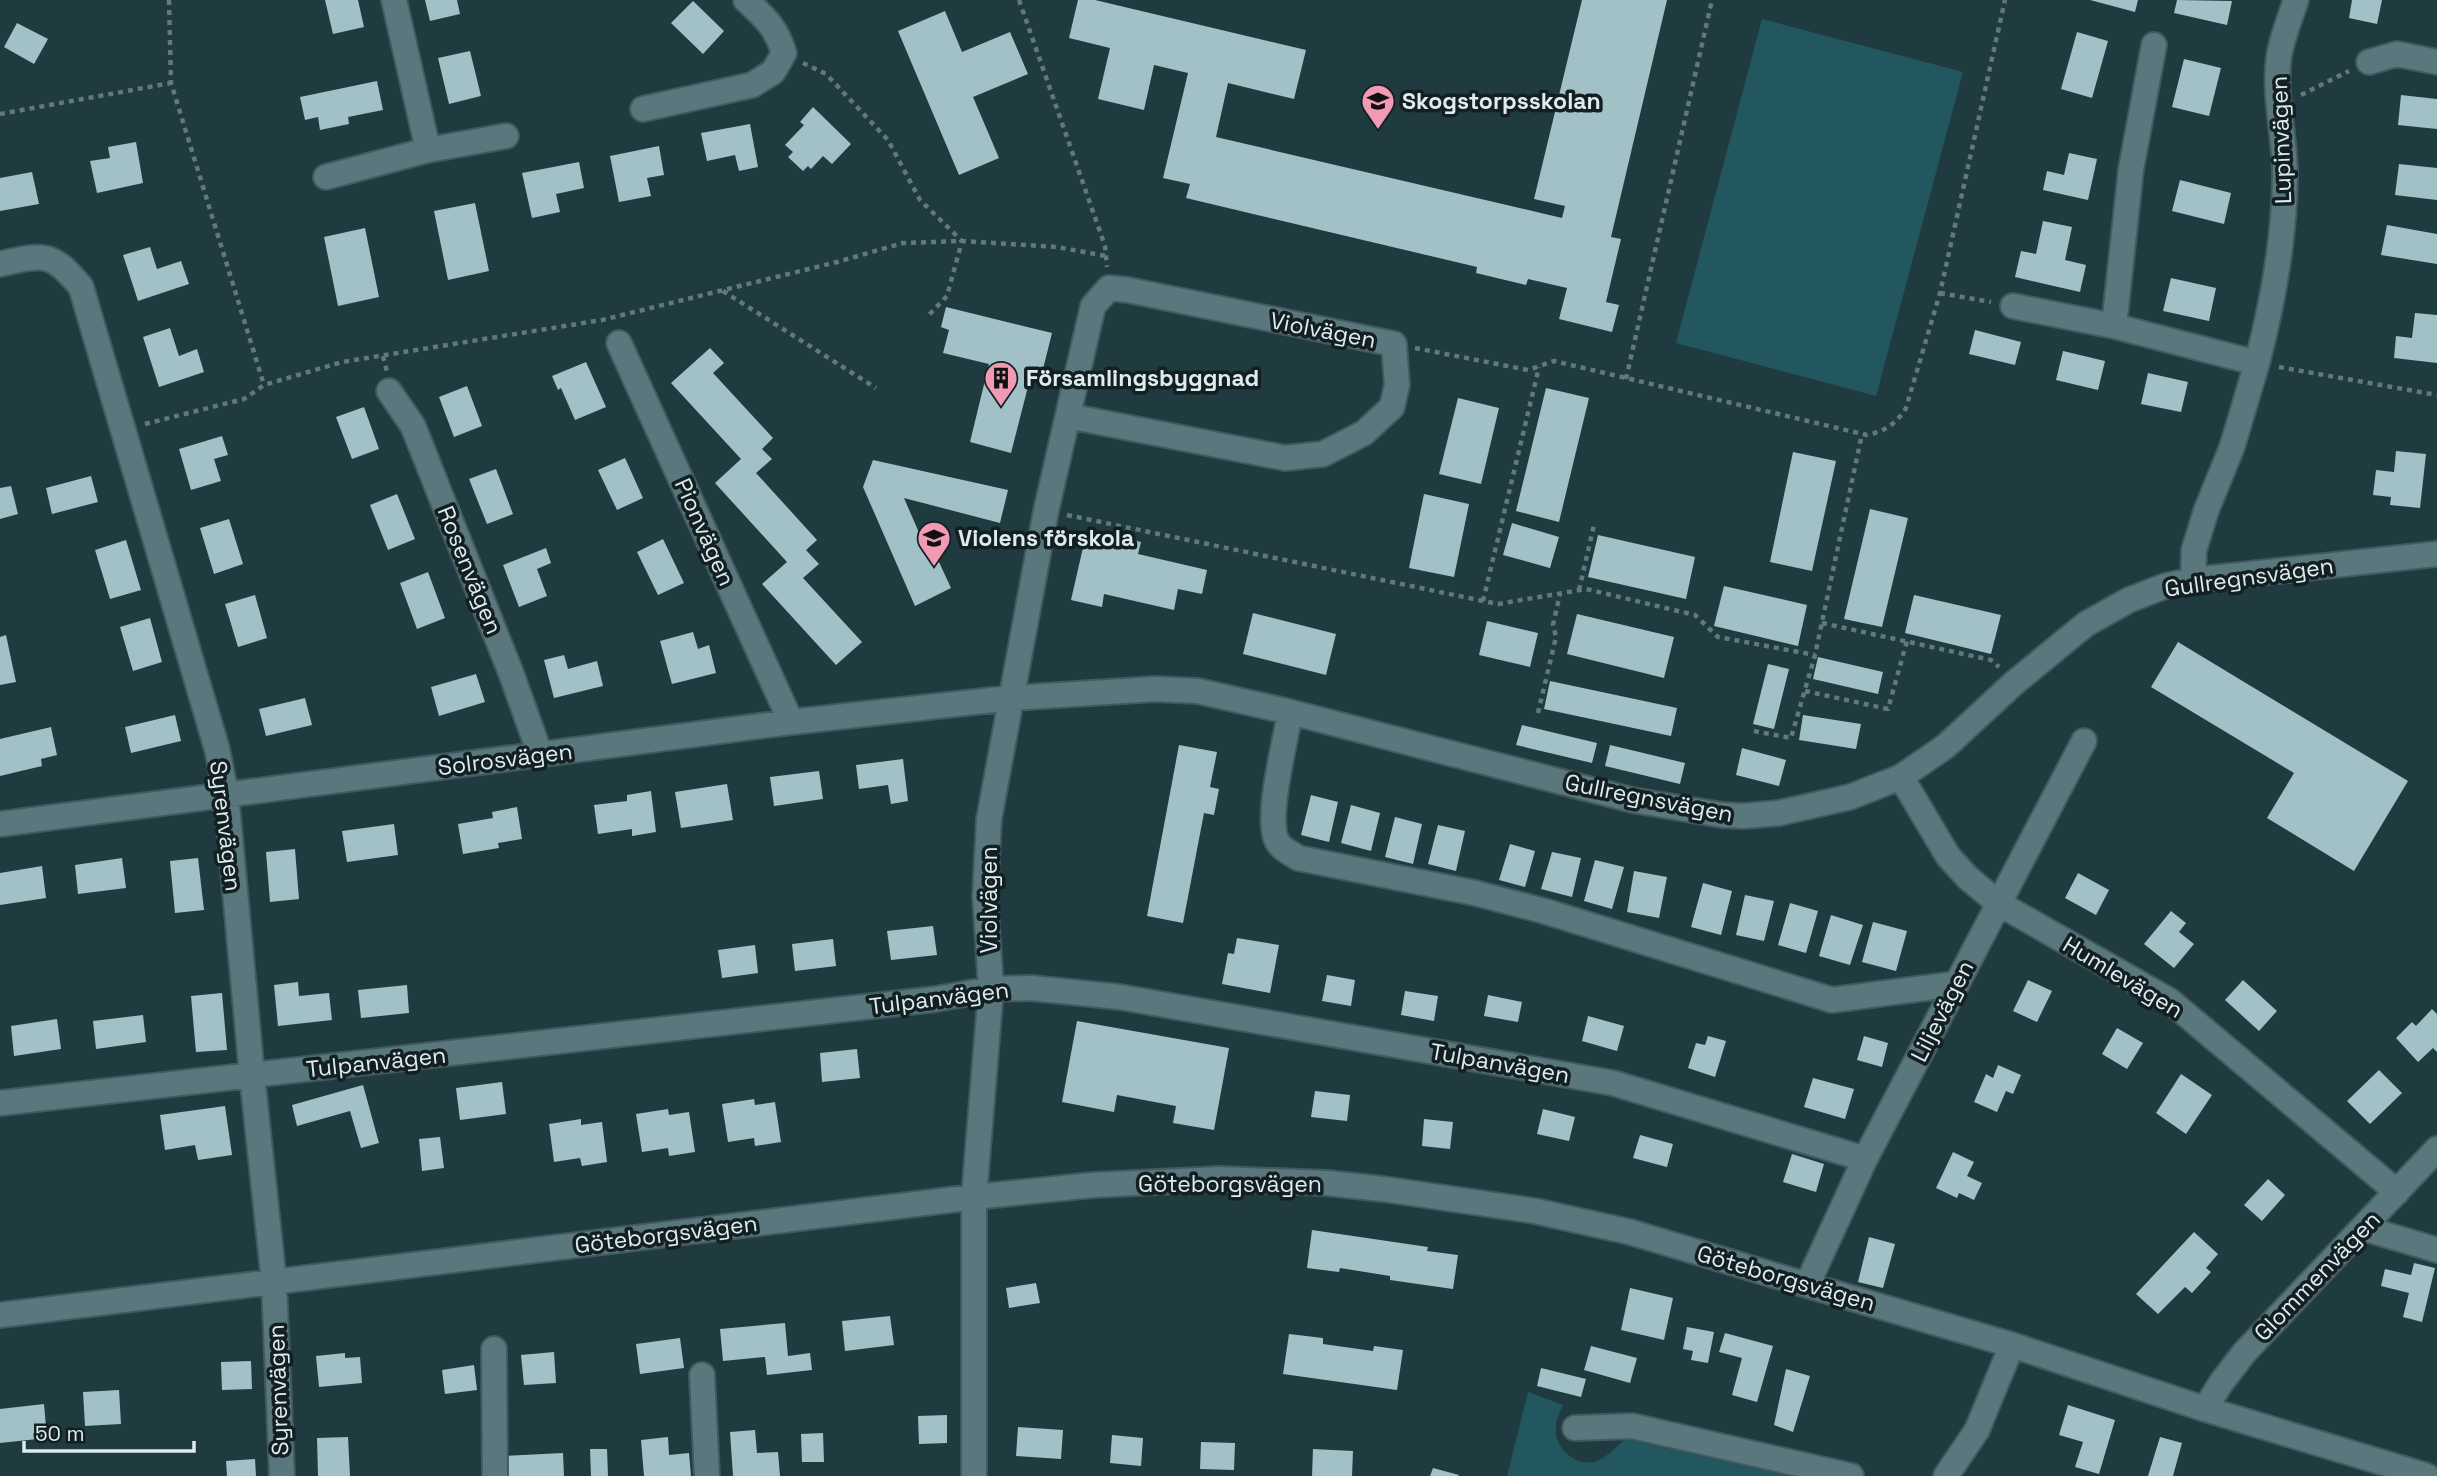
<svg xmlns="http://www.w3.org/2000/svg" width="2437" height="1476" viewBox="0 0 2437 1476" font-family="'Space Grotesk',sans-serif">
<style>
.green{fill:#235760}
.building{fill:#a1c1c7}
.lines{fill:none;stroke-linecap:round;stroke-linejoin:round}
.minor-casing{stroke:#415a5e;stroke-width:28}
.path{stroke:#61797d;stroke-width:4.5;stroke-dasharray:5 5;stroke-linecap:butt}
.minor{stroke:#59777c;stroke-width:24}
.labels{text-anchor:middle;stroke-width:7;stroke-linejoin:round;paint-order:stroke}
.poi-label{font-size:23px;font-weight:bold;fill:#dcecef;stroke:#131f22;text-anchor:start}
.street-label{font-size:23px;fill:#dcecef;stroke:#131f22}
</style>
<rect width="100%" height="100%" fill="#1f3b40"/>
<path class="green" d="M1762,19L1963,72L1876,396L1676,343Z
M1528,1392L1563,1405C1560,1412 1556,1419 1556,1426C1553,1448 1578,1470 1599,1460C1609,1455 1617,1447 1625,1439L1788,1476H1507Z"/>
<path class="building" d="M325,0H358L364,27L333,34Z
M425,0H457L460,14L430,21Z
M1078,0H1095L1306,50L1294,99L1228,83L1216,137L1562,218L1565,206L1534,199L1582,0H1667L1611,237L1621,239L1606,302L1619,305L1612,332L1559,319L1567,288L1528,279L1526,285L1476,273L1477,267L1186,198L1190,184L1163,178L1188,73L1154,65L1144,110L1098,99L1110,48L1069,38Z
M2090,0H2138L2135,12Z
M2177,0L2232,1L2227,25L2174,13Z
M2352,0H2382L2377,24L2349,18Z
M693,1L724,31L703,54L671,23Z
M945,11L962,52L1010,32L1028,74L973,97L999,158L959,175L898,31Z
M17,23L48,39L34,64L4,47Z
M2077,32L2108,41L2092,98L2061,89Z
M470,51L481,96L449,104L438,58Z
M2184,59L2221,68L2209,116L2172,107Z
M377,81L383,110L348,117L349,124L320,130L318,117L305,120L300,97Z
M2401,95L2437,99V129L2398,125Z
M813,107L851,144L832,164L823,156L811,169L808,166L803,171L788,157L793,152L785,145L804,125L800,122Z
M750,124L758,167L739,171L735,155L707,161L701,133Z
M136,142L143,183L97,193L90,161L110,158L108,147Z
M659,146L664,175L647,178L651,196L619,202L610,156Z
M2069,153L2097,159L2088,200L2043,190L2047,171L2064,175Z
M579,162L584,188L556,194L560,212L532,218L522,173Z
M2399,164L2437,168V200L2395,195Z
M32,172L39,204L0,211V178Z
M2180,180L2231,193L2224,224L2172,211Z
M475,203L489,271L448,280L434,211Z
M2043,221L2072,227L2065,260L2086,265L2080,292L2015,277L2021,251L2036,254Z
M2387,225L2437,234V264L2381,255Z
M365,228L379,297L338,306L324,237Z
M150,247L157,269L181,261L189,284L138,301L123,255Z
M2171,278L2216,288L2209,321L2163,311Z
M946,307L1052,333L1042,373L1032,371L1011,453L970,442L989,364L943,353L949,330L941,327Z
M2415,313L2437,315V363L2394,358L2396,336L2412,338Z
M170,328L179,356L197,349L204,372L159,387L143,337Z
M1975,330L2021,342L2015,365L1969,354Z
M710,348L724,363L713,373L773,438L762,449L772,459L756,473L817,540L806,550L819,564L803,578L862,642L836,665L762,584L787,562L715,483L741,459L671,383Z
M2063,351L2105,361L2098,390L2056,380Z
M586,362L606,407L575,420L561,388L558,390L552,376Z
M2148,373L2188,382L2181,412L2141,404Z
M467,386L482,426L454,437L439,397Z
M1546,388L1589,398L1559,522L1516,511Z
M1458,398L1499,408L1481,484L1439,474Z
M364,407L379,449L352,459L336,417Z
M222,436L228,455L214,459L221,481L191,490L179,449Z
M2396,451L2426,454L2420,508L2390,505L2391,497L2373,495L2376,470L2394,472Z
M1793,452L1836,461L1812,571L1770,562Z
M625,458L643,498L617,510L598,470Z
M873,460L1008,490L1000,523L904,498L933,565L939,562L951,588L915,606L863,487Z
M496,469L513,514L487,524L469,479Z
M91,476L98,502L52,514L46,488Z
M11,486L18,514L0,519V488Z
M397,494L415,539L388,550L370,505Z
M1424,494L1469,504L1454,577L1409,568Z
M1870,509L1908,518L1882,627L1844,619Z
M229,519L243,564L214,574L200,528Z
M1512,523L1559,537L1550,568L1503,555Z
M1087,530L1141,542L1138,554L1207,570L1202,594L1178,589L1174,610L1104,594L1102,607L1071,600Z
M1598,535L1695,557L1686,599L1588,577Z
M663,539L684,583L658,595L637,552Z
M126,540L141,590L110,599L95,550Z
M546,548L551,563L537,569L547,596L519,607L503,565Z
M428,572L445,618L417,629L400,583Z
M1724,586L1807,605L1798,646L1714,626Z
M255,595L267,638L238,647L225,604Z
M1914,595L2001,615L1991,654L1905,633Z
M1253,613L1336,634L1326,675L1243,654Z
M1577,614L1674,637L1664,678L1567,654Z
M150,618L162,662L133,671L120,627Z
M1487,621L1538,633L1530,667L1479,655Z
M693,632L698,649L709,645L716,673L672,684L660,641Z
M6,635L16,682L0,685V637Z
M2178,642L2408,781L2354,871L2267,818L2294,773L2151,687Z
M564,655L568,669L597,661L603,686L554,698L544,660Z
M1818,657L1883,672L1878,694L1813,679Z
M1768,664L1789,669L1774,729L1753,724Z
M476,674L485,702L439,716L431,687Z
M1550,681L1677,708L1671,736L1544,709Z
M305,698L312,725L266,736L259,709Z
M175,715L181,741L131,753L125,727Z
M1803,715L1861,724L1856,749L1799,740Z
M1522,725L1597,743L1592,763L1516,745Z
M51,727L57,755L41,759L42,766L0,776V739Z
M1179,745L1217,752L1210,787L1219,789L1214,815L1204,813L1183,923L1147,916Z
M1610,745L1685,763L1680,784L1605,766Z
M1742,748L1786,760L1779,786L1736,775Z
M903,759L908,801L891,804L888,785L859,789L856,765Z
M819,771L823,799L774,806L770,777Z
M727,784L733,820L681,828L675,792Z
M651,791L656,832L632,836V829L598,834L594,805L627,801V795Z
M1311,795L1338,802L1329,842L1301,835Z
M1351,805L1380,813L1371,851L1341,843Z
M517,807L522,839L498,843L499,848L463,854L458,824L493,818L492,812Z
M1395,817L1422,824L1413,864L1385,857Z
M394,824L398,855L347,862L342,831Z
M1438,825L1465,831L1456,871L1428,864Z
M1510,844L1535,851L1525,887L1499,880Z
M295,849L299,899L270,902L266,852Z
M1552,852L1581,858L1572,897L1541,889Z
M122,858L126,888L78,894L75,865Z
M198,858L204,910L175,913L170,861Z
M1595,860L1624,867L1612,909L1584,901Z
M42,866L46,898L0,905V873Z
M1634,871L1667,877L1659,918L1627,912Z
M2078,873L2109,890L2096,915L2065,898Z
M1703,883L1732,891L1721,935L1691,927Z
M1745,895L1774,901L1764,941L1736,935Z
M1790,903L1818,911L1806,953L1778,945Z
M2171,911L2186,923L2179,932L2194,944L2174,968L2144,944Z
M1831,915L1863,925L1850,965L1819,956Z
M1873,922L1907,931L1896,971L1862,962Z
M933,926L937,955L891,960L887,931Z
M1237,938L1279,945L1270,993L1222,984L1228,953L1234,954Z
M833,939L836,966L795,971L792,944Z
M755,945L758,973L722,978L718,950Z
M1327,975L1355,980L1351,1006L1322,1001Z
M2028,980L2052,991L2037,1022L2013,1011Z
M2243,980L2277,1011L2259,1031L2225,1000Z
M298,982L299,996L329,993L332,1020L278,1026L274,985Z
M407,985L409,1013L361,1018L358,990Z
M1405,991L1438,996L1434,1021L1401,1015Z
M222,993L227,1050L196,1052L191,996Z
M1488,995L1522,1002L1518,1022L1484,1016Z
M2432,1009L2437,1014V1052L2433,1048L2418,1062L2396,1038L2412,1022L2416,1026Z
M143,1015L146,1042L96,1049L93,1021Z
M1588,1016L1624,1026L1617,1051L1582,1041Z
M57,1019L61,1049L14,1056L11,1026Z
M1077,1021L1229,1048L1214,1130L1173,1123L1176,1106L1117,1095L1114,1112L1062,1102Z
M2117,1028L2143,1043L2127,1069L2102,1054Z
M1708,1036L1726,1041L1715,1077L1688,1068L1696,1043L1705,1045Z
M1864,1036L1888,1043L1882,1067L1857,1060Z
M857,1049L860,1078L822,1082L820,1053Z
M1998,1065L2021,1075L2013,1094L2006,1091L1997,1112L1974,1102L1986,1074L1993,1078Z
M2379,1070L2402,1093L2370,1124L2347,1101Z
M2181,1074L2212,1095L2186,1134L2156,1113Z
M1813,1078L1854,1089L1845,1119L1804,1107Z
M502,1082L506,1114L460,1120L456,1088Z
M363,1085L379,1143L361,1148L350,1111L297,1126L292,1105Z
M1315,1091L1350,1095L1347,1121L1311,1117Z
M754,1099L755,1105L775,1102L781,1142L755,1146L754,1138L728,1142L722,1104Z
M225,1106L232,1155L198,1160L195,1145L165,1150L160,1115Z
M668,1109L669,1115L689,1112L695,1152L669,1156L668,1148L642,1152L636,1114Z
M1543,1109L1575,1117L1569,1141L1537,1134Z
M581,1119V1125L602,1122L607,1162L582,1166L580,1158L554,1162L549,1124Z
M1424,1119L1453,1122L1450,1149L1422,1146Z
M1640,1135L1673,1144L1667,1167L1633,1158Z
M440,1137L444,1168L422,1171L419,1139Z
M1953,1152L1974,1162L1967,1176L1982,1183L1974,1200L1959,1193L1957,1198L1936,1188Z
M1792,1154L1824,1164L1816,1192L1783,1182Z
M2268,1179L2285,1195L2262,1221L2244,1205Z
M1312,1230L1428,1247L1427,1251L1458,1255L1453,1289L1390,1280V1276L1340,1268L1339,1272L1307,1268Z
M2194,1232L2218,1254L2206,1268L2211,1272L2192,1293L2185,1287L2158,1314L2136,1294Z
M1869,1237L1895,1244L1883,1288L1858,1282Z
M2414,1263L2435,1268L2422,1322L2403,1317L2409,1293L2381,1286L2385,1269L2411,1275Z
M1036,1283L1040,1303L1009,1308L1006,1288Z
M1630,1288L1673,1298L1664,1340L1621,1330Z
M890,1316L894,1345L845,1351L842,1321Z
M785,1323L788,1356L810,1353L812,1370L767,1375L765,1357L723,1361L720,1329Z
M1687,1327L1714,1332L1708,1363L1691,1360L1693,1351L1683,1349Z
M1725,1333L1773,1346L1757,1402L1732,1395L1742,1358L1719,1352Z
M1289,1334L1323,1338V1344L1373,1351L1374,1346L1403,1350L1397,1390L1283,1374Z
M680,1338L684,1368L640,1374L636,1344Z
M1591,1346L1637,1358L1630,1383L1584,1370Z
M554,1352L556,1383L524,1385L521,1355Z
M345,1353V1358L360,1357L362,1383L319,1387L316,1356Z
M251,1361L252,1389L222,1390L221,1362Z
M474,1365L477,1390L445,1394L442,1370Z
M1541,1368L1586,1379L1581,1397L1537,1386Z
M1786,1369L1810,1376L1793,1432L1774,1425Z
M119,1390L121,1424L85,1426L83,1392Z
M44,1404L47,1438L0,1443V1409Z
M2068,1405L2115,1420L2099,1474L2075,1467L2083,1442L2059,1435Z
M947,1415V1443L919,1444L918,1416Z
M1018,1427L1063,1430L1061,1459L1016,1456Z
M755,1430L757,1453L778,1452L780,1476H733L730,1432Z
M823,1433L824,1462H802L801,1434Z
M1112,1435L1143,1438L1141,1466L1110,1463Z
M348,1437L350,1476H318L317,1438Z
M668,1437L669,1455L689,1453L691,1476H644L641,1440Z
M2160,1437L2182,1443L2173,1476H2148Z
M1201,1442L1235,1443L1234,1470L1200,1469Z
M590,1449H607L608,1476H591Z
M1313,1449L1353,1451L1352,1476H1312Z
M563,1453L564,1476H504L503,1456Z
M255,1459L256,1476H227L226,1461Z
M1433,1468L1459,1475L1458,1476H1430Z"/>
<g class="lines">
<defs>
<path id="minor" d="M394,0L428,150
M2154,45L2131,169L2114,326L2257,363L2232,447L2206,511L2194,550L2193,580
M2369,62L2397,54L2437,62
M643,109L752,85L773,72L784,53C776,27 765,18 746,0
M326,177L428,150L506,136
M0,264C44,254 51,251 81,287L217,749L226,794L252,1075L274,1282L282,1476
M2013,306L2114,326
M619,343L791,722
M2257,363C2273,302 2284,241 2285,179C2286,138 2273,97 2279,56C2282,38 2290,18 2296,0
M389,391L413,426L511,673L540,754
M1290,712C1286,740 1265,817 1277,841C1281,849 1291,853 1298,858L1475,893L1544,911L1832,1000L1956,984
M1901,777L1948,856L1967,877L1998,903L2170,1001L2397,1192
M0,824L791,722L1011,698L1155,689L1198,691L1290,712L1632,800L1722,815L1744,816L1779,813L1850,797L1901,777L1946,746L2013,684L2086,624L2129,600L2165,586L2193,580L2437,554
M0,1103L936,999L991,989L1031,988L1120,997L1613,1083L1865,1159
M2363,1228L2437,1250
M1807,1285L1865,1159L2084,741
M0,1315L974,1197L1093,1185L1220,1179L1327,1183L1383,1189L1535,1211L1630,1232L1807,1285L2012,1345L2205,1409L2427,1476
M494,1349L495,1476
M702,1375L707,1476
M2205,1409L2221,1383L2244,1353L2437,1149
M1575,1428L1632,1426L1851,1476
M974,1476V1197L991,989L985,896L989,819L1046,511L1093,306L1109,288L1128,290L1394,344L1397,385L1392,407L1364,433L1323,454L1285,458L1068,416
M1946,1476L1977,1430L2012,1345"/>
</defs>
<use href="#minor" class="minor-casing"/>
<path class="path" d="M169,0L171,83L264,385
M1019,0L1105,246L1107,267
M803,63L826,74L888,140L920,200L962,241L947,296L926,318
M2301,95L2349,71
M0,114L171,83
M723,291L876,388
M1940,293L1991,302
M1415,348L1528,370L1554,361L1867,435C1884,432 1897,423 1906,408L1940,293L2005,0
M383,356L387,372
M2279,367L2437,395
M1626,379L1712,0
M145,424L244,399L264,385L342,362L602,320L837,262L903,243L962,241L1057,247L1106,256
M1067,515L1498,604L1586,589L1695,615L1718,637L1815,655
M1579,590L1594,525
M1483,601L1539,367
M1822,623L1991,660L1999,667
M1805,691L1888,709L1907,641
M1538,713L1556,637L1553,625L1560,594
M1754,731L1791,738L1815,655L1862,434"/>
<use href="#minor" class="minor"/>
</g>
<defs>
<symbol id="school-pin" viewBox="-11 -11 22 30"><path d="M0 17L-7.5 6A9.5 9.5 0 1 1 7.5 6Z" fill="#f09ab4" stroke="#131f22"/><path d="M0-5L7-2L0 1L-7-2ZM-4 1L0 2.5L4 1V4Q0 6-4 4Z" fill="#111"/></symbol>
<symbol id="building-pin" viewBox="-11 -11 22 30"><path d="M0 17L-7.5 6A9.5 9.5 0 1 1 7.5 6Z" fill="#f09ab4" stroke="#131f22"/><path d="M-4-6H4V6H1V3H-1V6H-4ZM-2.5-4.3h1.7v1.8h-1.7ZM.8-4.3h1.7v1.8H.8ZM-2.5-1h1.7V.8h-1.7ZM.8-1h1.7V.8H.8Z" fill="#111"/></symbol>
</defs>
<g fill-rule="evenodd">
<use href="#school-pin" x="1359" y="82" width="38" height="52"/>
<use href="#building-pin" x="982" y="359" width="38" height="52"/>
<use href="#school-pin" x="915" y="519" width="38" height="52"/>
</g>
<g class="labels">
<g class="poi-label">
<text x="1402" y="109">Skogstorpsskolan</text>
<text x="1026" y="386">Församlingsbyggnad</text>
<text x="958" y="546">Violens förskola</text>
</g>
<g class="street-label">
<text transform="translate(2281 140) rotate(-92)" y="8">Lupinvägen</text>
<text transform="translate(1323 330) rotate(11)" y="8">Violvägen</text>
<text transform="translate(705 532) rotate(66)" y="8">Pionvägen</text>
<text transform="translate(470 570) rotate(68)" y="8">Rosenvägen</text>
<text transform="translate(2249 577) rotate(-8)" y="8">Gullregnsvägen</text>
<text transform="translate(505 759) rotate(-7)" y="8">Solrosvägen</text>
<text transform="translate(1649 798) rotate(11)" y="8">Gullregnsvägen</text>
<text transform="translate(226 826) rotate(83)" y="8">Syrenvägen</text>
<text transform="translate(989 900) rotate(-90)" y="8">Violvägen</text>
<text transform="translate(2123 977) rotate(31)" y="8">Humlevägen</text>
<text transform="translate(939 998) rotate(-7)" y="8">Tulpanvägen</text>
<text transform="translate(1942 1011) rotate(-63)" y="8">Liljevägen</text>
<text transform="translate(376 1062) rotate(-6)" y="8">Tulpanvägen</text>
<text transform="translate(1500 1063) rotate(10)" y="8">Tulpanvägen</text>
<text x="1230" y="1192">Göteborgsvägen</text>
<text transform="translate(666 1234) rotate(-7)" y="8">Göteborgsvägen</text>
<text transform="translate(2317 1276) rotate(-46)" y="8">Glommenvägen</text>
<text transform="translate(1786 1278) rotate(16)" y="8">Göteborgsvägen</text>
<text transform="translate(278 1390) rotate(-92)" y="8">Syrenvägen</text>
</g>
</g>
<path d="M24 1441v10h170v-10" fill="none" stroke="#dcecef" stroke-width="3.5"/>
<text x="35" y="1441" font-size="21" fill="#dcecef" stroke="#131f22" stroke-width="5" paint-order="stroke">50 m</text>
</svg>
